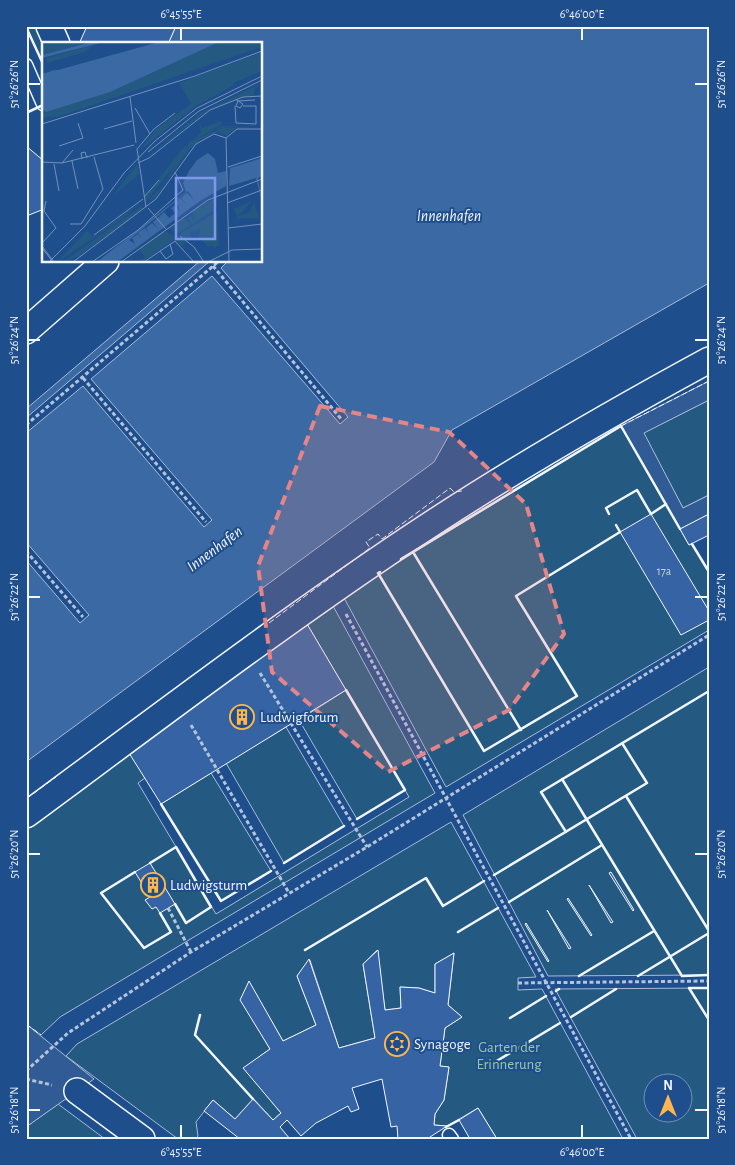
<svg xmlns="http://www.w3.org/2000/svg" width="735" height="1165" viewBox="0 0 735 1165" font-family="'Alegreya Sans',sans-serif">
<style>
.green{fill:#245a82;stroke:#a8bbd7;fill-rule:evenodd}
.parking{fill:#305b95;stroke:#a8bbd7}
.water{fill:#3b69a3;stroke:#a8bbd7}
.pier{fill:#1f4e8c;stroke:#a8bbd7}
.building{fill:#3563a3;stroke:#f2f6ff}
.lines{fill:none;stroke-linecap:round;stroke-linejoin:round}
.lane-casing{stroke:#f2f6ff;stroke-width:15}
.street-casing{stroke:#f2f6ff;stroke-width:28}
.path{stroke:#b3c4dc;stroke-width:3;stroke-dasharray:4 2.5;stroke-linecap:butt}
.lane{stroke:#1f4e8c;stroke-width:12}
.street{stroke:#1f4e8c;stroke-width:25}
.fence{stroke:#f2f6ff;stroke-width:1;stroke-dasharray:6 2.5;stroke-linecap:butt}
.wall{stroke:#f2f6ff;stroke-width:2.5}
.marked{fill:#e38589;fill-opacity:0.2;stroke:#e38589;stroke-width:4;stroke-dasharray:10 6;stroke-linejoin:round}
.ticks{fill:none;stroke:#f2f6ff;stroke-width:2}
.labels{text-anchor:middle;stroke-width:4;stroke-linejoin:round;paint-order:stroke}
.number-label{font-size:12px;fill:#c3d1e8}
.poi-label{font-size:15px;fill:#f2f6ff;stroke:#1f4e8c;text-anchor:start}
.park-label{font-size:15px;fill:#97c8a6;stroke:#1f4e8c}
.water-label{font-size:16px;font-style:italic;fill:#f2f6ff;stroke:#1f4e8c}
.inset-road{fill:none;stroke:#7391ba;stroke-width:1}
.view{fill:#7d9aea;fill-opacity:0.15;stroke:#7d9aea;stroke-width:2.5}
.inset-edge{fill:none;stroke:#f2f6ff;stroke-width:2.5}
.neatline{fill:none;stroke:#f2f6ff;stroke-width:2}
.ticks-label{font-size:12px;text-anchor:middle;fill:#f2f6ff}
</style>
<rect width="100%" height="100%" fill="#1f4e8c"/>
<path class="green" d="M26,26H43L44,66L26,27Z
M709,400V495L683,508L643,433Z
M621,426L689,545L692,544L709,572V630L446,787L343,596Z
M332,604L435,793L60,1017L41,1035L26,1024V827L130,750L145,778L138,783L216,914L409,797L405,790L357,819L299,720L346,690L307,624Z
M709,667V975L548,976L463,815Z
M286,727L344,826L284,863L226,763Z
M211,773L271,871L221,901L161,804Z
M451,822L536,977L518,978V990L542,989L623,1139H497L478,1108L447,1126L434,1125L435,1114L444,1100L449,1067L440,1066L445,1028L462,1017L448,1005L454,953L435,964V993L419,988L400,987L401,1008L385,1010L377,950L363,964L375,1038L339,1048L310,960L297,976L316,1025L283,1041L249,982L241,1000L270,1049L244,1068L281,1113L273,1120L254,1099L235,1119L213,1100L196,1122L198,1136L196,1139H178L66,1056L77,1044Z
M709,988V1139H637L555,989ZM652,1082H682V1112H652Z
M58,1104L105,1139H26V1127Z"/>
<path class="parking" d="M709,381V400L644,433L683,508L709,495V514L680,529L621,426Z
M26,1024L94,1079L26,1127Z"/>
<path class="water" d="M176,26H709V283L452,430L434,462L26,762V409L200,261H261V44H168Z"/>
<path class="pier" d="M210,261H228L221,268L348,417L340,424L212,276L91,379L212,520L204,527L83,386L26,433V418Z
M26,542L89,615L80,623L26,560Z"/>
<path class="building" d="M87,26H176L168,44H79Z
M26,146L44,161V209L29,215H26Z
M651,514L709,611V620L681,635L620,532Z
M709,514V535L689,545L680,529Z
M307,624L346,690L161,804L129,753Z
M150,863L175,904L160,913L156,907L152,909L145,900L150,897L135,872Z
M611,872L634,910L633,911L609,873Z
M589,885L613,922L611,923Z
M568,898L592,935L591,936L567,899Z
M547,910L571,948L569,949Z
M526,923L549,961L548,962L525,924Z
M378,950L385,1010L401,1008L400,987L419,988L435,993V964L454,953L448,1005L462,1017L445,1028L440,1066L449,1067L444,1100L435,1114L434,1125L447,1126L427,1139H398L397,1126L391,1127L382,1079L352,1088L359,1109L351,1112L348,1106L316,1123L301,1136L287,1120L280,1127L290,1139H240L204,1111L213,1100L235,1119L253,1099L273,1120L281,1113L243,1068L270,1049L240,1000L249,981L283,1041L316,1025L297,976L309,959L339,1048L375,1038L363,964Z
M478,1108L497,1139H470L459,1120Z"/>
<g class="lines">
<defs>
<path id="lane" d="M26,65L43,104
M449,1135L452,1139"/>
<path id="street" d="M49,26L57,44
M26,331L106,261
M26,815C152,722 277,627 407,540C505,474 606,416 709,360
M77,1091L142,1139"/>
</defs>
<use href="#lane" class="lane-casing"/>
<use href="#street" class="street-casing"/>
<path class="path" d="M213,266L342,420
M83,378L206,522
M26,425L219,261
M26,551L83,617
M346,614L631,1139
M260,673L367,847
M191,725L289,893
M168,908L191,952
M518,983L709,981
M26,1071L68,1033L191,952L367,847L709,635
M26,1079L52,1085"/>
<use href="#lane" class="lane"/>
<use href="#street" class="street"/>
<path class="fence" d="M621,426L707,382
M269,623L370,548L366,542L378,534L382,539L450,488L454,492L462,491
M26,799L56,777
M26,1024L41,1035"/>
<path class="wall" d="M26,27L44,66
M26,107L28,112L41,106
M609,514L606,508L637,490L651,514L666,504
M692,544L709,572
M413,552L521,730
M401,559L621,426L680,529
M380,572L378,573L484,751L577,696L516,596L620,532L616,525
M346,690L405,790L357,819
M562,779L682,976L709,975
M626,796L709,931
M161,804L221,901L271,871
M566,832L541,792L709,691
M150,863L176,847L211,907L186,923L175,904
M284,863L344,826
M135,872L101,893L144,948L171,932L160,913
M494,875L647,783L622,743
M509,902L602,845
M458,932L498,908
M305,950L426,878L443,906L484,881
M579,976L654,931
M638,976L709,933
M709,988H689L709,1020
M556,991L559,989
M200,1015L195,1035L253,1099
M571,1017L616,989
M510,1018L546,996
M495,1062L560,1023
M446,1127L459,1120"/>
</g>
<path class="marked" d="M320,406L449,432L526,504L564,634L509,710L388,772L272,672L258,566Z"/>
<path class="ticks" d="M181,28V40M582,28V40M28,84H40M695,84H708M28,340H40M695,340H708M28,597H40M695,597H708M28,854H40M695,854H708M28,1110H40M695,1110H708M181,1125V1138M582,1125V1138"/>
<defs>
<symbol id="building-ring" viewBox="-11 -11 22 22"><circle r="9.5" fill="#1f4e8c" stroke="#ffb74d" stroke-width="1.5"/><path d="M-4-6H4V6H1V3H-1V6H-4ZM-2.5-4.3h1.7v1.8h-1.7ZM.8-4.3h1.7v1.8H.8ZM-2.5-1h1.7V.8h-1.7ZM.8-1h1.7V.8H.8Z" fill="#ffb74d"/></symbol>
<symbol id="synagogue-ring" viewBox="-11 -11 22 22"><circle r="9.5" fill="#1f4e8c" stroke="#ffb74d" stroke-width="1.5"/><path d="M0-6.5L5.6 3.2H-5.6ZM0 6.5L5.6-3.2H-5.6Z" fill="#ffb74d"/></symbol>
</defs>
<g fill-rule="evenodd">
<use href="#building-ring" x="228" y="703" width="28" height="28"/>
<use href="#building-ring" x="139" y="871" width="28" height="28"/>
<use href="#synagogue-ring" x="383" y="1030" width="28" height="28"/>
</g>
<g class="labels">
<g class="number-label">
<text x="664" y="575">17a</text>
</g>
<g class="poi-label">
<text x="260" y="722">Ludwigforum</text>
<text x="170" y="890">Ludwigsturm</text>
<text x="414" y="1049">Synagoge</text>
</g>
<g class="park-label">
<text x="509" y="1052">Garten der<tspan x="509" dy="17">Erinnerung</tspan></text>
</g>
<g class="water-label">
<text x="449" y="221">Innenhafen</text>
<text transform="translate(214 548) rotate(-37)" y="6">Innenhafen</text>
</g>
</g>
<g transform="translate(42 42)">
<rect width="220" height="220" fill="#1f4e8c"/>
<path d="M11,0L16,1L50,0L0,13V3ZM177,0H220V5L15,75H0V71H4L0,67L5,69L68,50ZM52,3L43,10L5,21V16ZM220,10V29L191,41L192,43L154,64L98,108L114,87L149,62L137,41ZM220,41L212,48V53H220L205,54L168,67L105,115L158,71ZM156,78L160,86L179,79L180,83L162,90L180,84H197L173,87L154,97L104,159L103,155L139,108L159,91ZM220,84L192,87L185,94L176,90L159,97L145,110L114,155L104,160L121,144L139,113L154,97L180,86ZM95,123L97,132L71,154L86,134ZM172,157L174,161L170,163L173,168L136,191L126,187L141,176L149,182L146,176L149,174L153,180L150,169ZM210,159L196,174L207,171L212,160L217,176H199L193,181L196,178L192,167ZM100,160L80,177L15,220L45,189L51,195ZM101,163L99,168L37,214L21,220ZM183,165L175,170L177,203L172,206L174,209L170,203L166,205L157,195L158,187L154,189L153,187L152,191L150,187L149,191L147,188L149,195L144,197L137,192ZM122,189L144,200L140,204L133,197L100,220H95L103,215L97,207Z" fill="#245a82"/>
<path d="M50,0H62L0,16V13ZM117,0H177L68,50L4,70L0,67V32L13,28L0,29L16,28ZM166,111L173,117L176,131L184,129V144L158,159L75,220H55L144,150L141,141L147,129L155,118ZM220,116V134L216,136L220,161L214,136L187,144L188,126Z" fill="#3b69a3"/>
<path d="M146,149L152,158L145,151L139,156L145,163L138,156L134,160L138,169L133,163L129,166L133,171L127,176L122,170L119,173L124,179L119,173L111,180L115,186L110,181L104,186L107,192L103,186L96,191L100,197L96,192L90,196L93,202L87,198Z" fill="#1f4e8c"/>
<path class="inset-road" d="M88,55L94,101M194,58H195L196,59L201,62L198,66L194,64L196,59L213,58M193,64L194,81L214,82V64H201M93,66L108,92M0,82L153,34L220,9M62,87L90,79M184,96L187,220M184,96L195,87H220M17,104L41,96L36,81M106,110L157,69L220,38M52,115L61,147M40,117L39,111L43,110L45,116M30,119L36,147M0,120L20,121L92,103M20,121L31,108M96,121L107,116L168,68L201,55L220,54M12,122L17,149M186,125L220,114M102,155L117,138M185,161L220,148M104,165L95,107L112,87L133,71M106,166L124,187M28,182H39L61,147M186,186L220,182M52,193L101,157M138,194L152,205L162,220M0,201L14,186L2,169L4,159M0,204L12,220M0,206L11,220M118,209L124,217L131,212L128,202M7,220L43,184L82,131L113,99L155,66L220,34M31,220L114,157L154,102L172,92L184,96M50,220L96,188L141,148L133,130M79,220L166,158L220,137M102,220L133,199L152,220M166,220L190,208L220,207"/>
<path class="view" d="M134,136H173V197H134Z"/>
<rect width="220" height="220" class="inset-edge"/>
</g>
<rect width="735" height="1165" fill="none" stroke="#1f4e8c" stroke-width="55"/>
<g transform="translate(668 1098)"><circle r="24" fill="#1f4e8c" stroke="#7391ba"/>
<path d="M0-4L9 19L0 12L-9 19Z" fill="#ffb74d"/>
<text y="-8" font-size="14" font-weight="bold" text-anchor="middle" fill="#f2f6ff">N</text>
</g>
<rect x="28" y="28" width="680" height="1110" class="neatline"/>
<g class="ticks-label">
<text x="181" y="18">6°45'55"E</text>
<text x="582" y="18">6°46'00"E</text>
<text transform="translate(14 84) rotate(-90)" y="4">51°26'26"N</text>
<text transform="translate(721 84) rotate(-90)" y="4">51°26'26"N</text>
<text transform="translate(14 340) rotate(-90)" y="4">51°26'24"N</text>
<text transform="translate(721 340) rotate(-90)" y="4">51°26'24"N</text>
<text transform="translate(14 597) rotate(-90)" y="4">51°26'22"N</text>
<text transform="translate(721 597) rotate(-90)" y="4">51°26'22"N</text>
<text transform="translate(14 854) rotate(-90)" y="4">51°26'20"N</text>
<text transform="translate(721 854) rotate(-90)" y="4">51°26'20"N</text>
<text transform="translate(14 1110) rotate(-90)" y="4">51°26'18"N</text>
<text transform="translate(721 1110) rotate(-90)" y="4">51°26'18"N</text>
<text x="181" y="1156">6°45'55"E</text>
<text x="582" y="1156">6°46'00"E</text>
</g>
</svg>
